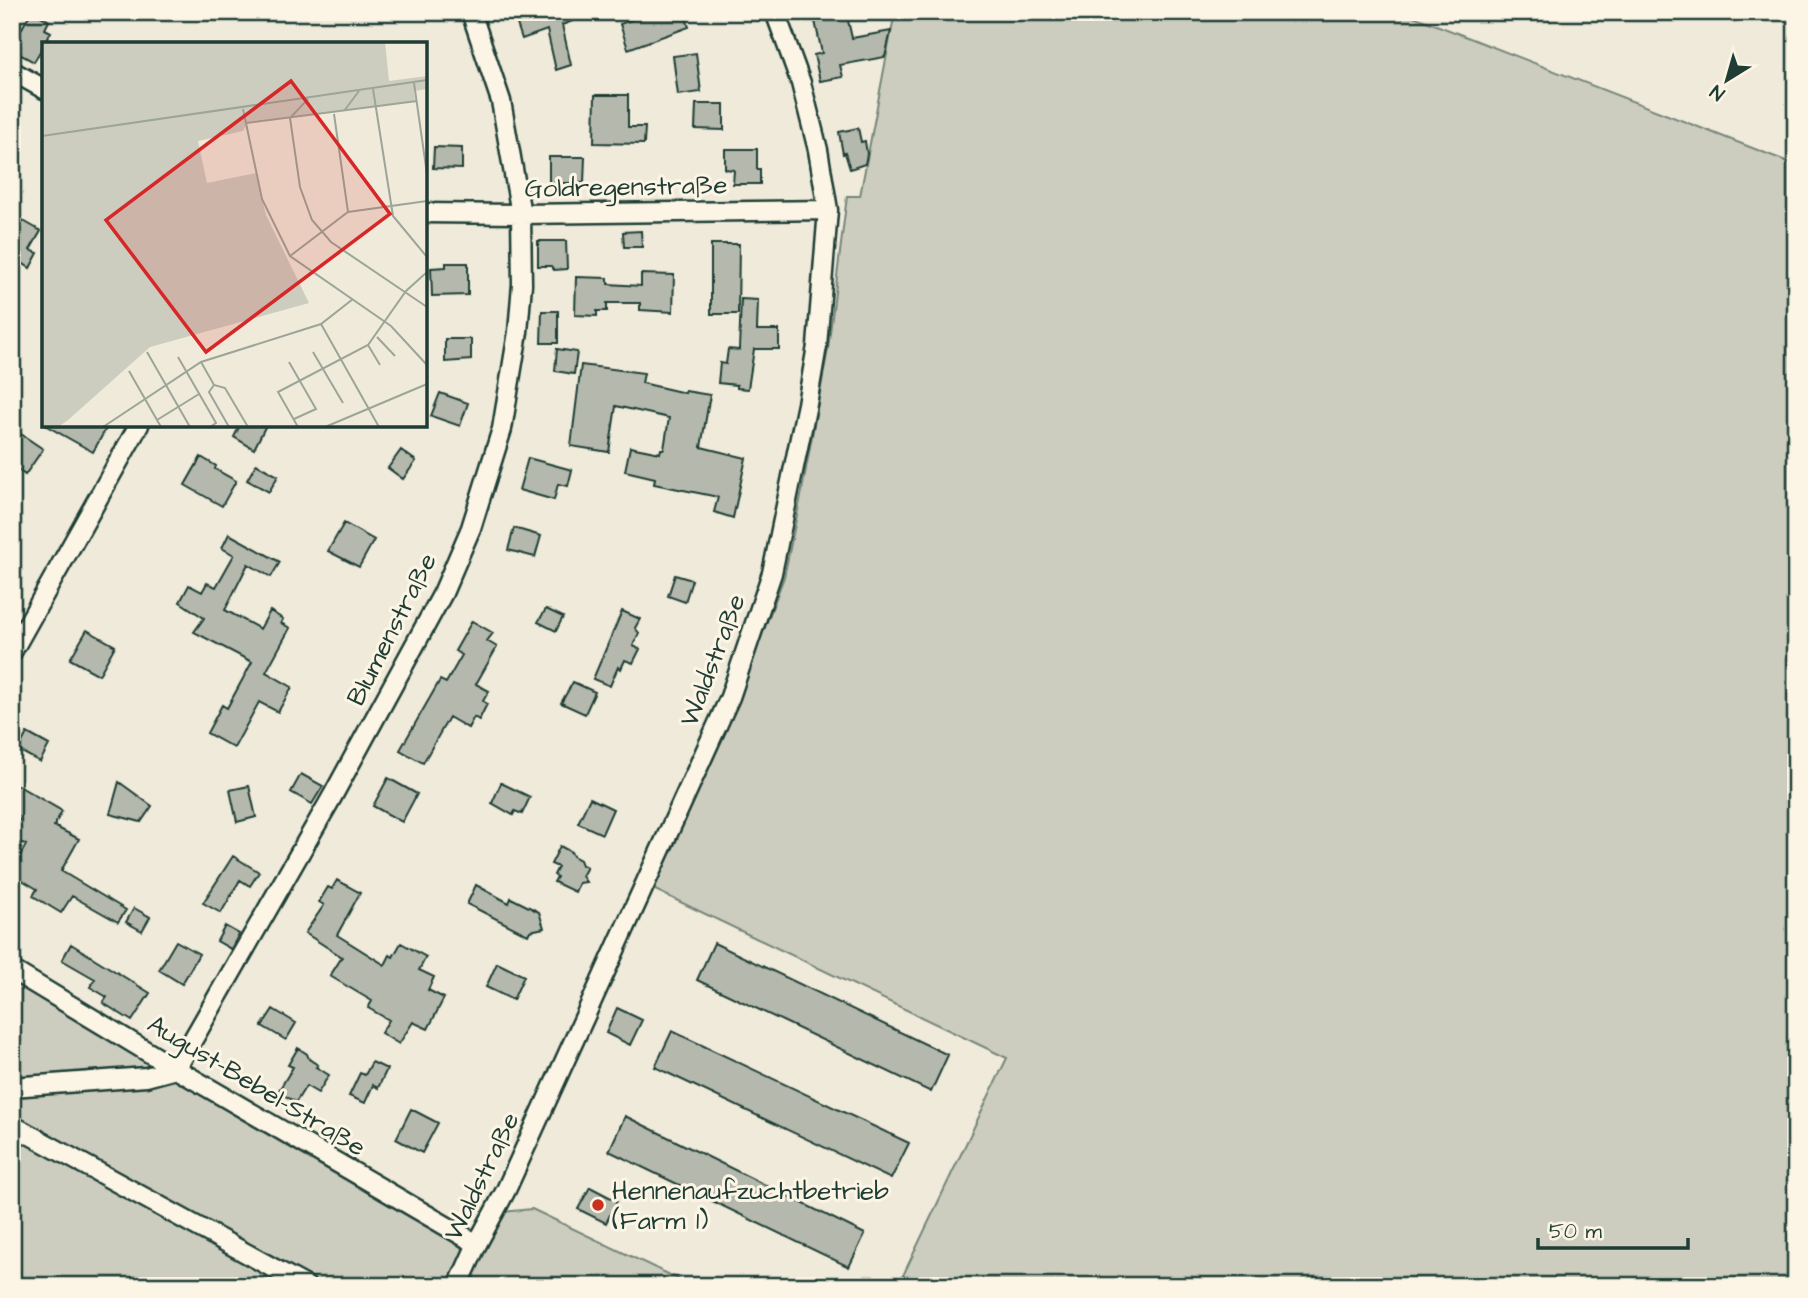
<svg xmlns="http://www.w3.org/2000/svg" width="1808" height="1298" viewBox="0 0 1808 1298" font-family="'Architects Daughter',sans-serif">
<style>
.green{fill:#cccdbf;stroke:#76857a;stroke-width:2}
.building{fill:#b5b9ad;stroke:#1f3d34;stroke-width:2}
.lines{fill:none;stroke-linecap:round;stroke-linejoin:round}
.street-casing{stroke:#1f3d34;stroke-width:23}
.street{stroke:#fcf5e5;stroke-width:18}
.poi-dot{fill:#c8321e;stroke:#fcf5e5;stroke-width:2.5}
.labels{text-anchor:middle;stroke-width:6;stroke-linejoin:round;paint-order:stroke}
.street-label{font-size:26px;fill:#1f3d34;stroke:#fcf5e5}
.poi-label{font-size:26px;fill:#1f3d34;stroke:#fcf5e5;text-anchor:start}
.inset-road{fill:none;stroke:#9ca598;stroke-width:2}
.view{fill:#d62828;fill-opacity:0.15;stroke:#d62828;stroke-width:3.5}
.inset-edge{fill:none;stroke:#1f3d34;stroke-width:3.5}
</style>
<rect width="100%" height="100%" fill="#efeada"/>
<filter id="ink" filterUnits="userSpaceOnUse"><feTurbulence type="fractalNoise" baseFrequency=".0143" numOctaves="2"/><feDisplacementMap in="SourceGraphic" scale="14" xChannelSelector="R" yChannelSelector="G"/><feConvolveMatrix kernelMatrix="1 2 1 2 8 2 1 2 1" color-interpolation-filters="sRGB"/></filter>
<g filter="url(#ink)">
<path class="green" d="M895,12H1403L1796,165V1286H898L1007,1058L651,888L725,733L784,577L801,496L828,349L847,196H860Z
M12,980L469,1245L483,1214L532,1209L693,1286H12Z"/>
<path class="building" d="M31,12H34L49,21L45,29L51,32L34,62L12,50V46Z
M513,12H590L591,14L562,25L571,65L556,70L547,30L522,39Z
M653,12H684L689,27L628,49L620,24Z
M813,12H846L852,38L891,31L885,57L840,65L843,77L820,81L814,55L822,53Z
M696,53L701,92L678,95L673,56Z
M595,95H628V127H645L644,144L594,143Z
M696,104H724V130L695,129Z
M858,128L861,142L865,141L867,154L865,164L850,169L845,153L843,154L839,132Z
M434,147L462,148V169L433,168Z
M725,149H757V169H760V184H733L734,170L725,169Z
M549,157H585L584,183H549Z
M20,219L41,231L30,250L38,253L30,268L22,263L12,280V221L17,224Z
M641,231L642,247H624L623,232Z
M538,241H566L567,269L554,270L551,266H538Z
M711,244H739L738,314H711Z
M446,263H468V295L432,296L431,268L446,267Z
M641,274L674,275L673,312L640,310V303H607V311H597V316L575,315L576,277L608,278V284L641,286Z
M741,299L758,300L757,330H779V349H754L748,389L737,388V385L718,383L720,363L726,364L728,349L739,350Z
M542,311H558V343H541Z
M445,339H471V360L445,362Z
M557,349L577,352L574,374L555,371Z
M581,365L644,373L642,383L685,393V391L710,395L701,447L746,458L733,518L714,512L718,497L654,484L655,478L625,471L630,447L660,453L661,449H664L669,418L616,406L609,452L571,446Z
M440,393L468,403L460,426L431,416Z
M45,425H108L93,452Z
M240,425H266L254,449L234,437Z
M12,428L43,449L25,475L12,465Z
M401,450L416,461L403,479L388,468Z
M201,457L216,466L215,469L236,481L222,506L185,485Z
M528,458L572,470L568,486L558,484L554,500L519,490Z
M256,464L278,476L269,492L247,480Z
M344,523L374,540L359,567L328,551Z
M514,528L541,536L535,557L508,550Z
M229,534L280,562L271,577L248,564L225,610L260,629L270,611L283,619L281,623L290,628L266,672L292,687L278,712L259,702L234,748L207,733L222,705L227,708L252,662L194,632L204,618L180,602L189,585L202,592L207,583L216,587L234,555L222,548Z
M675,575L692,580L685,602L668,596Z
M546,609L563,617L556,631L538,622Z
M622,611L640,619L635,628L639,633L633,646L640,649L633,663L625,660L621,669L618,667L610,686L593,679Z
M472,621L493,633L487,641L497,647L476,684L489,691L483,701L487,704L479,720L474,717L468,728L449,717L423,763L400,750L440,680L446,683L462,655L455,651Z
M87,630L115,646L99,675L70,659Z
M573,682L595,692L585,714L561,703Z
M27,733L49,745L40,762L18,750Z
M301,774L323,786L312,804L291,792Z
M388,778L417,794L402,822L373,806Z
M119,782L152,806L141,822L110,814Z
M501,783L530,797L522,814L515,811L513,815L492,803Z
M17,785L62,811L54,826L79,839L61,871L126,910L118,922L72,896L61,913L33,896L37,889L12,874V870L26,845L12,837V833L19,820L12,816V794Z
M249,786L256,817L237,822L230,790Z
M590,798L613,809L602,834L578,823Z
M560,846L571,852L573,856L580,860L582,865L587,867L582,876L586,882L579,883L575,892L554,882L557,877L554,875L558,867L551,864Z
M233,856L259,872L250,886L240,880L221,913L203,903Z
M337,880L360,893L337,935L385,965L390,955L393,957L401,943L426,957L419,970L434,977L428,990L444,998L428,1029L413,1022L399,1044L381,1033L389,1020L368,1008L372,1001L330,976L342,957L305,933L324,905L319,902L328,887L332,889Z
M476,885L509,903L511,898L539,912L544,928L530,931L528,935L467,904Z
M134,908L150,917L142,931L126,922Z
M225,926L239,934L231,949L217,941Z
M176,941L199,954L182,984L159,970Z
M714,943L948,1055L931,1092L697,980Z
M71,944L150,993L132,1021L103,1003L107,997L90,987L95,979L62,960Z
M497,963L524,976L513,1000L486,987Z
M617,1008L642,1020L630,1045L606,1033Z
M273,1009L296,1023L286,1040L262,1026Z
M672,1031L909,1143L891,1179L655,1067Z
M298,1048L307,1054L309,1059L318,1065L316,1067L329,1075L318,1093L306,1086L296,1102L278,1092L293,1067L288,1065Z
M372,1062L387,1069L378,1088L373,1085L365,1103L349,1096L360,1073L365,1075Z
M411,1109L438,1123L422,1153L396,1139Z
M625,1116L865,1234L849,1267L609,1151Z
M590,1187L617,1201L606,1223L578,1209Z"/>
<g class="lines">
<defs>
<path id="street" d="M12,71L44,89
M425,213L521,214L828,210
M12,652L139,425
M12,970L176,1069L477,1244
M12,1087L146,1077L176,1069L332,797L443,593L471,528L502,429L518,332L522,284L521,214L501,101L471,12
M12,1125L306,1286
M458,1286L477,1244L506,1190L730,697L772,573L807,404L817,346L828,210L818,150L801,83L775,12"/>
</defs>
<use href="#street" class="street-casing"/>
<use href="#street" class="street"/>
</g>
</g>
<circle class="poi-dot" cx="598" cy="1205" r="7"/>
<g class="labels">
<g class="street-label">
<text transform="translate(626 186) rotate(-1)" y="9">Goldregenstraße</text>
<text transform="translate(391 629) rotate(-63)" y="9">Blumenstraße</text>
<text transform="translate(712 660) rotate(-69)" y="9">Waldstraße</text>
<text transform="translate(257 1085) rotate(31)" y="9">August-Bebel-Straße</text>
<text transform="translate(481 1176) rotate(-64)" y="9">Waldstraße</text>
</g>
<g class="poi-label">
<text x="612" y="1199">Hennenaufzuchtbetrieb<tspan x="612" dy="30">(Farm 1)</tspan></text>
</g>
</g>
<g transform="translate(42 42)">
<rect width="385" height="385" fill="#efeada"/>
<path d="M0,0H343L347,39L385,34V47L372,49L373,59L205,81L201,89L156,99L165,141L214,131L224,173L267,261L108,305L26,378L16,385H0Z" fill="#cccdbf"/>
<path class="inset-road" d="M372,41L385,132M331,47L351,174L385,215M266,57L248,76L258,145L270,178L289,200L385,265M201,67L220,157L248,214L349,284L385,323M302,69L317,49M292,72L306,170M204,81L375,59M0,94L385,38M248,214L306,170L385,159M279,282L337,385M335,295L353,314M326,303L338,323M105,310L148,385M271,310L301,361M136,315L174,381L168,385M159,320L172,343L183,346L206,385M247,320L274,367L252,377M87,329L119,385M172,343L167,350L187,385M115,378L157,352M61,385L159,320L279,282L311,257M256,385L236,350L326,303L364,249L385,230M283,385L385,342"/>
<path class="view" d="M249,39L348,172L164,310L64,178Z"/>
<rect width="385" height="385" class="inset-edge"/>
</g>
<rect width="1808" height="1298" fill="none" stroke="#fcf5e5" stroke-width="42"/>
<rect x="21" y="21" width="1766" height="1256" fill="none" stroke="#1f3d34" stroke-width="2.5" filter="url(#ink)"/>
<g transform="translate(1727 80) rotate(217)" stroke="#fcf5e5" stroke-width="5" paint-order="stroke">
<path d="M0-5L12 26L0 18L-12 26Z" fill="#1f3d34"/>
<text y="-10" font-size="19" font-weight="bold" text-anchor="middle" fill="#1f3d34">N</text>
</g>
<path d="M1538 1238v10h150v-10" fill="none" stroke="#1f3d34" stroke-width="3.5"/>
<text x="1549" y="1238" font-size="21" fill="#1f3d34" stroke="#fcf5e5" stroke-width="5" paint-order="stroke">50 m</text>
</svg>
